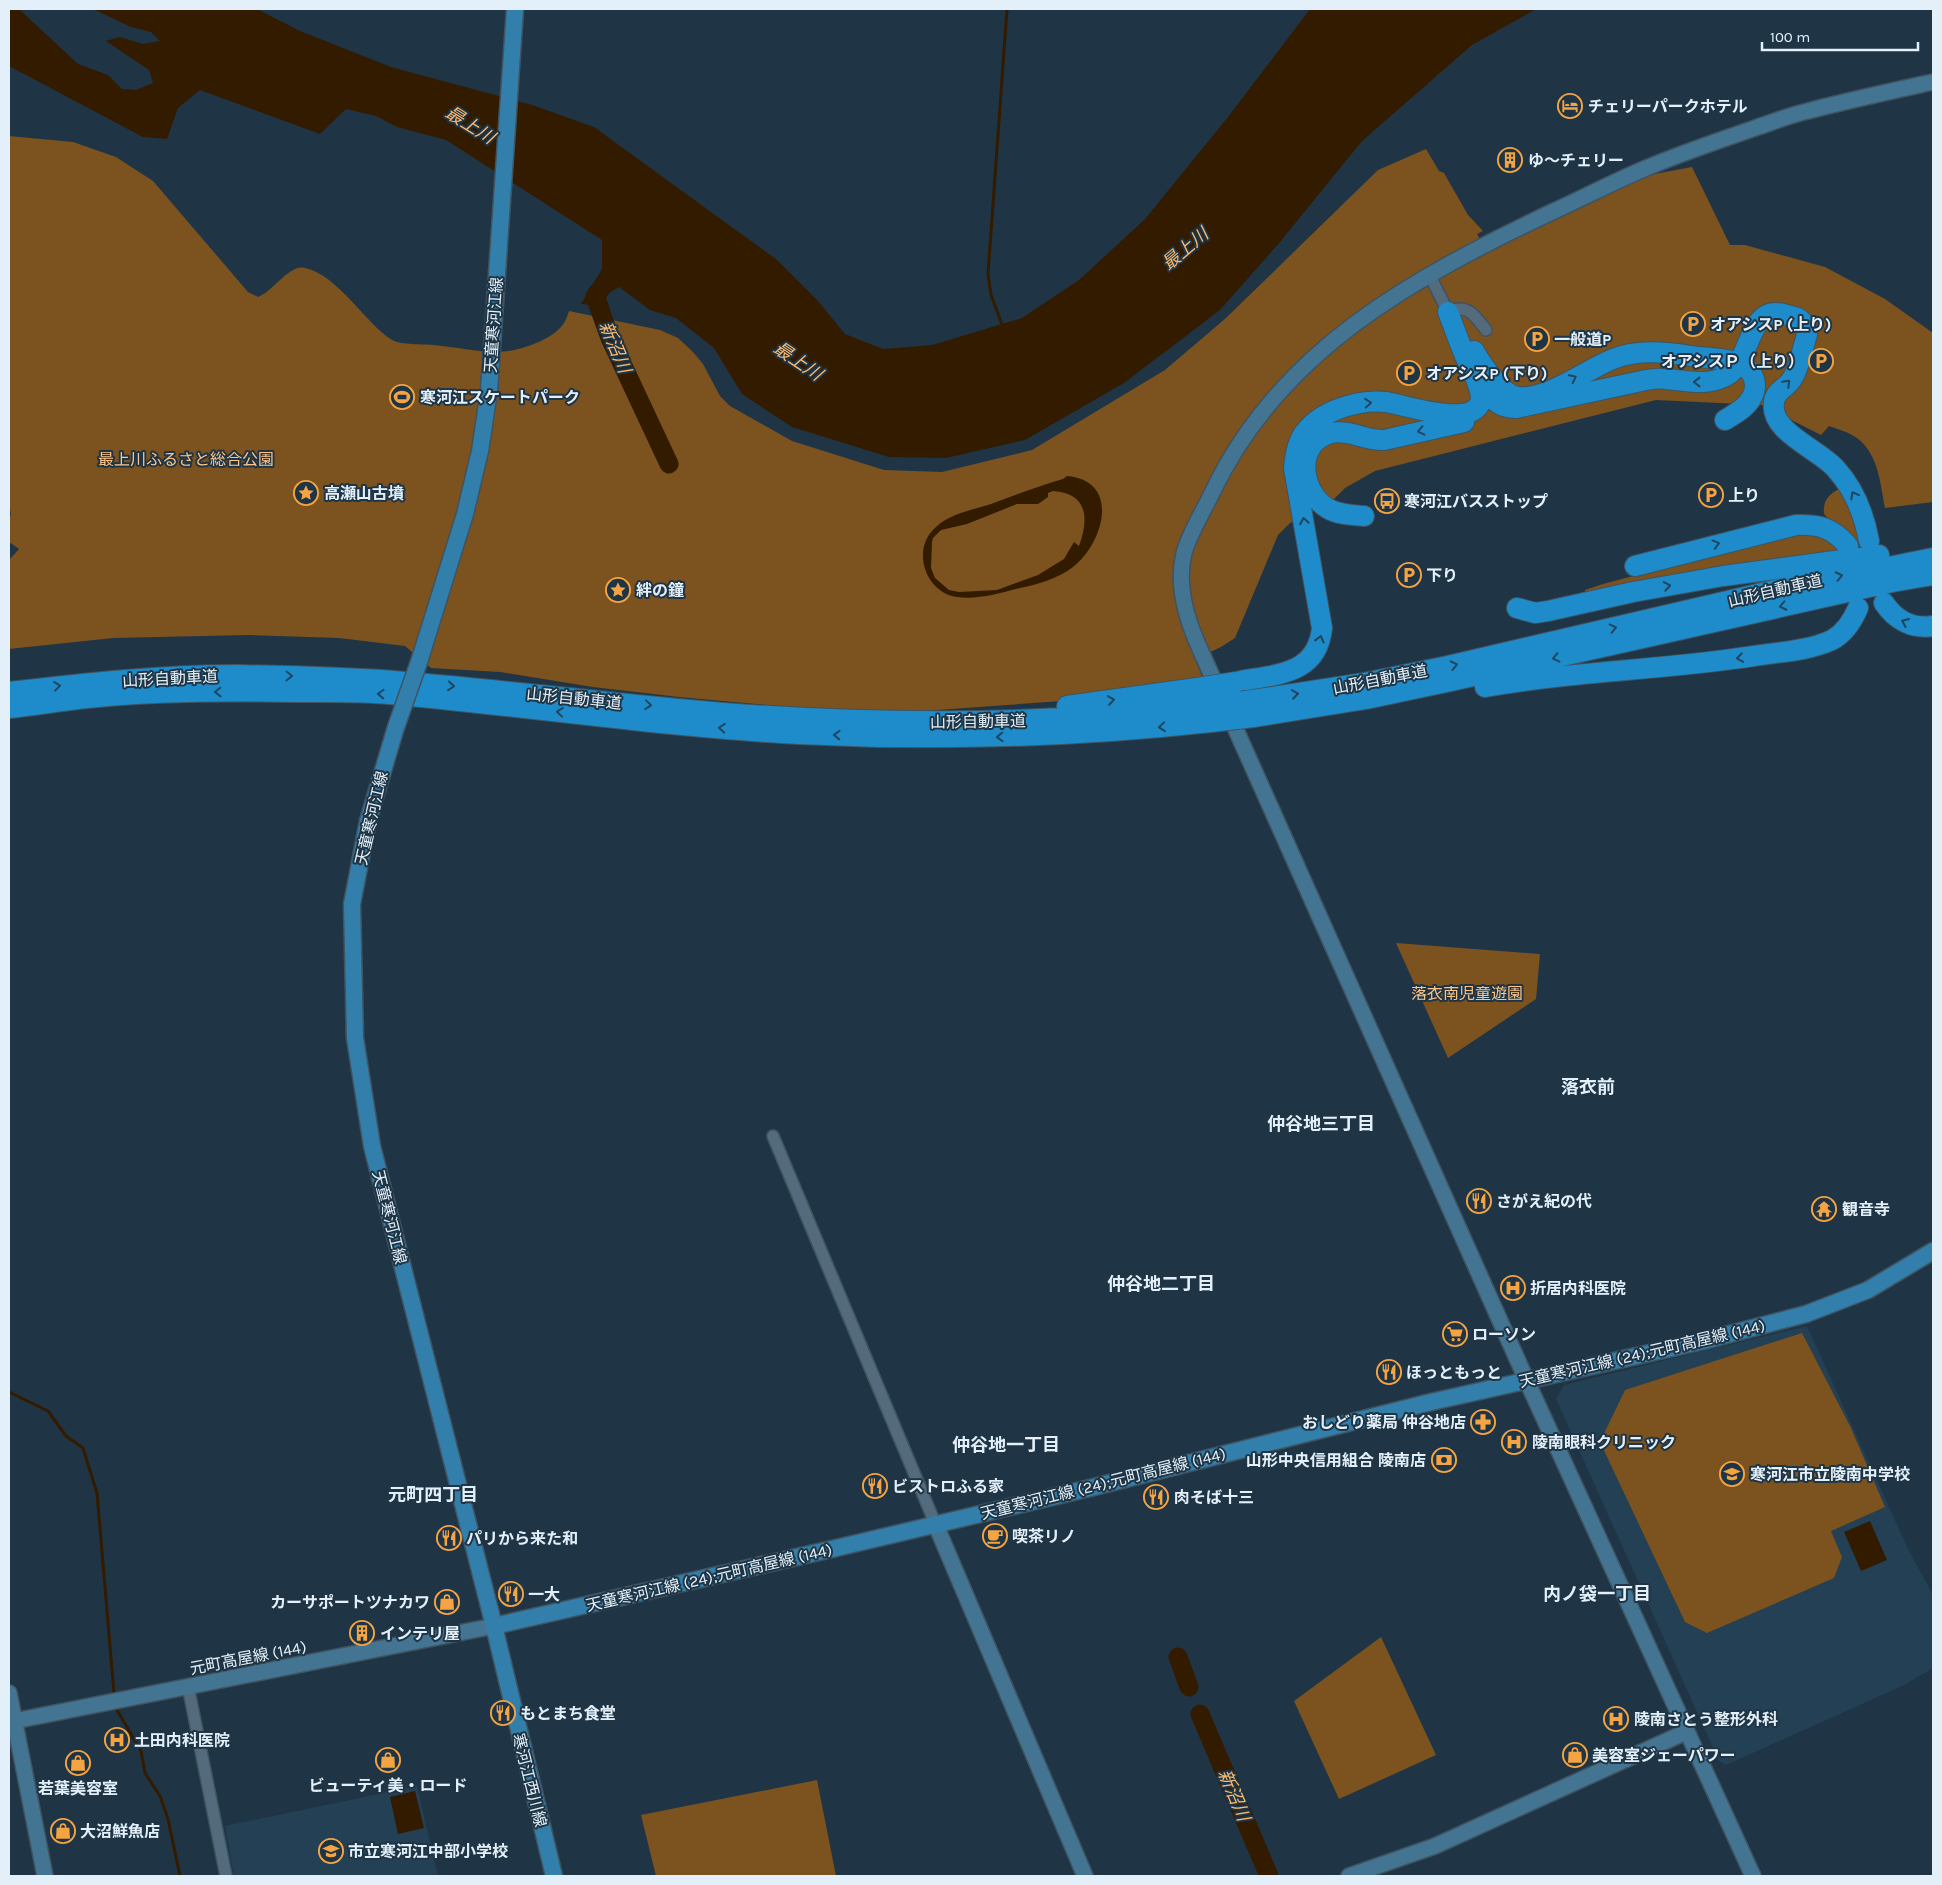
<svg xmlns="http://www.w3.org/2000/svg" width="1942" height="1885" viewBox="0 0 1942 1885" font-family="Karla,'Noto Sans JP',sans-serif">
<style>
.built{fill:#234054}
.green{fill:#7c521f}
.water{fill:#331b00;fill-rule:evenodd}
.lines{fill:none;stroke-linecap:round;stroke-linejoin:round}
.stream{stroke:#331b00;stroke-width:3}
.river{stroke:#331b00;stroke-width:19}
.street-casing{stroke:#3f5361;stroke-width:14}
.secondary-casing{stroke:#3f5361;stroke-width:18}
.primary-casing{stroke:#3f5361;stroke-width:19}
.highway-casing{stroke:#3f5361;stroke-width:22}
.street{stroke:#536b7c;stroke-width:11}
.secondary{stroke:#437593;stroke-width:15}
.primary{stroke:#337fab;stroke-width:16}
.highway{stroke:#1e8cca;stroke-width:20}
.primary-bridge-casing{stroke:#3f5361;stroke-width:19;stroke-linecap:butt}
.highway-bridge-casing{stroke:#3f5361;stroke-width:22;stroke-linecap:butt}
.primary-bridge{stroke:#337fab;stroke-width:16}
.highway-bridge{stroke:#1e8cca;stroke-width:20}
.oneway{stroke:#1f4660}
.labels{text-anchor:middle;stroke-width:4;stroke-linejoin:round;paint-order:stroke}
.poi-label{font-size:16px;font-weight:bold;fill:#e3f0fa;stroke:#1f3545;text-anchor:start}
.street-label{font-size:16px;fill:#e3f0fa;stroke:#1f3545}
.park-label{font-size:16px;fill:#fcc58a;stroke:#1f3545}
.water-label{font-size:18px;font-style:italic;fill:#feb96d;stroke:#1f3545}
.neighbourhood-label{font-size:18px;font-weight:bold;fill:#e3f0fa;stroke:#1f3545}
</style>
<rect width="100%" height="100%" fill="#1f3545"/>
<path class="built" d="M1807,1326L1908,1549L1933,1595V1668L1902,1686L1726,1765L1719,1761L1556,1399L1564,1385Z
M417,1786L438,1876H234L225,1826Z"/>
<path class="green" d="M9,136L73,142L116,157L153,181L248,292L258,297C273,292 289,264 305,268C338,275 365,323 392,340C400,345 424,344 434,345C455,347 477,352 498,352C516,352 545,342 558,330C564,325 567,318 569,311L660,330L678,338L693,352L703,364L720,396L730,406L792,441L884,470L942,472L1032,450L1165,370L1226,318L1378,170L1426,149L1439,171L1444,173L1468,215L1483,231L1477,234L1486,249L1649,175L1692,167L1730,245H1745L1825,267L1885,299L1933,333V502L1885,508C1880,482 1878,449 1852,435C1845,431 1837,429 1829,426L1821,435L1762,405L1656,400L1375,471L1345,488L1331,502L1290,523L1278,535L1235,638L1221,647L1195,659L1203,679L1090,699L923,711L854,713L679,697L593,687L500,672L431,668L405,646L339,638L248,635L113,638L9,649V560L19,549L9,542V520L11,514L9,505Z
M1837,490H1840L1859,523L1861,549H1858L1824,514C1823,502 1827,496 1837,490Z
M1814,528L1843,552L1586,594L1585,590L1603,584Z
M1396,943L1540,954L1536,999L1448,1058Z
M1802,1333L1851,1428L1885,1507L1831,1531L1842,1557L1834,1578L1707,1633L1685,1622L1600,1442L1625,1390Z
M1381,1637L1436,1755L1339,1799L1294,1701Z
M817,1780L836,1876H656L641,1815Z"/>
<path class="water" d="M9,9H19L78,64L108,75L122,89L136,90L153,83L149,70L106,41L120,37L143,44L160,41L151,32L131,27L93,9H257L300,31L391,67L532,105L594,127L777,260L818,301L845,334L883,349L932,345L1022,318L1079,280L1145,219L1228,117L1310,9H1536L1472,45L1362,141L1280,242L1220,310L1124,383L1025,440L946,458L889,457L792,427L742,394L714,348L676,318L650,310L619,287L605,295L609,307L581,304L602,269V240L446,140L397,127L376,116L346,109L320,134L200,90L178,108L167,139L143,137L9,66Z
M1067,476C1122,481 1103,544 1073,567C1057,579 1039,584 1020,588C1000,593 977,600 957,597C924,592 911,548 936,527C951,513 973,510 991,504C1015,495 1039,486 1063,479ZM1053,491C1088,493 1089,519 1079,546L1074,542L1064,559L1038,575L997,590L959,592L949,590L935,578L931,568L932,542L933,538L941,530L967,524L1017,504H1038L1048,497V493Z
M1870,1521L1887,1560L1861,1571L1844,1532Z
M415,1791L424,1828L398,1834L390,1797Z"/>
<g class="lines">
<path class="stream" d="M1003,327L991,295L988,274L1007,9
M9,1392L48,1411L66,1436L83,1448L97,1493L114,1693
M117,1710L141,1751L145,1773L160,1796L168,1819L180,1876"/>
<path class="river" d="M604,285L595,296L610,338L669,464
M1178,1657L1189,1687
M1200,1714L1269,1876"/>
<defs>
<path id="street" d="M1429,274L1448,312C1468,303 1475,316 1486,330
M773,1136L935,1523
M188,1686L226,1876"/>
<path id="secondary" d="M935,1523L1085,1876
M9,1693L45,1876
M9,1722L494,1626
M1349,1876L1435,1846L1686,1732
M1753,1876L1526,1379L1199,647C1186,618 1176,585 1184,553C1190,532 1203,512 1212,493C1280,349 1415,277 1552,212C1583,198 1613,182 1644,169C1681,153 1718,141 1755,128C1773,122 1790,115 1808,111C1850,100 1892,91 1933,82"/>
<path id="primary" d="M419,662L465,514L480,451L489,391L515,9
M396,727L368,821L352,904L355,1038L372,1146L494,1626L554,1876
M494,1626L832,1549L1090,1488L1431,1402L1703,1341L1806,1314L1868,1290L1933,1251"/>
<path id="highway" d="M1448,312C1459,339 1472,387 1498,403C1503,407 1509,408 1516,408L1646,380C1652,379 1659,378 1665,379C1686,380 1705,387 1726,376C1750,363 1748,312 1776,313C1782,313 1789,316 1795,317C1804,320 1806,327 1807,335C1802,349 1800,367 1792,379C1787,388 1775,390 1774,402C1769,432 1819,449 1836,469C1855,490 1864,514 1869,541
M1474,351C1482,365 1502,395 1518,397C1548,400 1585,370 1613,359C1641,348 1670,353 1699,357C1712,358 1725,359 1737,362C1749,366 1758,379 1754,392C1750,406 1736,413 1725,420
M1364,516C1352,515 1338,515 1327,508C1300,491 1295,443 1331,433C1349,429 1366,441 1384,440L1464,422
M1635,566L1796,525C1819,524 1833,528 1848,546
M1884,603C1896,621 1913,629 1933,626
M1517,608L1535,613L1548,611L1633,592L1723,576L1879,555
M1236,682C1275,674 1317,676 1322,628L1294,468C1295,455 1297,442 1305,432C1322,410 1359,399 1386,402C1402,404 1479,431 1481,398C1481,392 1478,385 1476,379
M1485,687C1574,671 1664,670 1754,656C1779,652 1808,651 1832,640C1845,633 1852,622 1858,608
M9,692C84,683 161,675 237,675C289,676 342,677 394,681C504,690 614,704 724,713C884,725 1045,725 1205,706
M1246,701L1364,683L1448,666L1775,590L1933,558
M1067,706L1197,688
M9,708C35,705 61,701 87,698C155,691 224,691 293,692C325,692 357,691 389,694C526,706 662,727 799,734C937,741 1074,737 1211,722
M1254,717L1366,699L1451,681L1892,582L1933,575"/>
</defs>
<use href="#street" class="street-casing"/>
<use href="#secondary" class="secondary-casing"/>
<use href="#primary" class="primary-casing"/>
<use href="#highway" class="highway-casing"/>
<use href="#street" class="street"/>
<use href="#secondary" class="secondary"/>
<use href="#primary" class="primary"/>
<use href="#highway" class="highway"/>
<defs>
<path id="primary-bridge" d="M396,727L419,662"/>
<path id="highway-bridge" d="M1197,688L1236,682
M1205,706L1246,701
M1211,722L1254,717"/>
</defs>
<use href="#primary-bridge" class="primary-bridge-casing"/>
<use href="#highway-bridge" class="highway-bridge-casing"/>
<use href="#primary-bridge" class="primary-bridge"/>
<use href="#highway-bridge" class="highway-bridge"/>
</g>
<defs><path id="oneway-chevron" d="M-2-3.5L2.5 0L-2 3.5" fill="none" stroke-width="1.6" stroke-linecap="round" stroke-linejoin="round" transform="scale(1.25)"/></defs>
<g class="oneway">
<use href="#oneway-chevron" transform="translate(1573 378) rotate(-26)"/>
<use href="#oneway-chevron" transform="translate(1697 382) rotate(180)"/>
<use href="#oneway-chevron" transform="translate(1787 383) rotate(-45)"/>
<use href="#oneway-chevron" transform="translate(1368 403) rotate(-4)"/>
<use href="#oneway-chevron" transform="translate(1421 431) rotate(167)"/>
<use href="#oneway-chevron" transform="translate(1854 495) rotate(-118)"/>
<use href="#oneway-chevron" transform="translate(1304 521) rotate(-100)"/>
<use href="#oneway-chevron" transform="translate(1716 544) rotate(-15)"/>
<use href="#oneway-chevron" transform="translate(1839 576) rotate(-12)"/>
<use href="#oneway-chevron" transform="translate(1667 586) rotate(-10)"/>
<use href="#oneway-chevron" transform="translate(1783 606) rotate(168)"/>
<use href="#oneway-chevron" transform="translate(1905 622) rotate(-156)"/>
<use href="#oneway-chevron" transform="translate(1613 628) rotate(-13)"/>
<use href="#oneway-chevron" transform="translate(1320 639) rotate(-76)"/>
<use href="#oneway-chevron" transform="translate(1556 658) rotate(167)"/>
<use href="#oneway-chevron" transform="translate(1740 658) rotate(171)"/>
<use href="#oneway-chevron" transform="translate(1454 665) rotate(-13)"/>
<use href="#oneway-chevron" transform="translate(289 676) rotate(1)"/>
<use href="#oneway-chevron" transform="translate(57 686) rotate(-7)"/>
<use href="#oneway-chevron" transform="translate(451 686) rotate(5)"/>
<use href="#oneway-chevron" transform="translate(218 692) rotate(179)"/>
<use href="#oneway-chevron" transform="translate(381 694) rotate(-178)"/>
<use href="#oneway-chevron" transform="translate(1295 694) rotate(-8)"/>
<use href="#oneway-chevron" transform="translate(1111 700) rotate(-8)"/>
<use href="#oneway-chevron" transform="translate(648 705) rotate(6)"/>
<use href="#oneway-chevron" transform="translate(560 712) rotate(-174)"/>
<use href="#oneway-chevron" transform="translate(1162 727) rotate(174)"/>
<use href="#oneway-chevron" transform="translate(722 728) rotate(-175)"/>
<use href="#oneway-chevron" transform="translate(837 735) rotate(-178)"/>
<use href="#oneway-chevron" transform="translate(1000 737) rotate(178)"/>
</g>
<defs>
<symbol id="hotel-ring" viewBox="-11 -11 22 22"><circle r="9.5" fill="#1f3545" stroke="#f4a443" stroke-width="1.5"/><path d="M-6-4.5h1.5V1H6V5H4.5V3h-9V5H-6ZM-4 0a1.8 1.8 0 1 1 3.6 0ZM.5 0V-2.5h3Q6-2.5 6 0Z" fill="#f4a443"/></symbol>
<symbol id="building-ring" viewBox="-11 -11 22 22"><circle r="9.5" fill="#1f3545" stroke="#f4a443" stroke-width="1.5"/><path d="M-4-6H4V6H1V3H-1V6H-4ZM-2.5-4.3h1.7v1.8h-1.7ZM.8-4.3h1.7v1.8H.8ZM-2.5-1h1.7V.8h-1.7ZM.8-1h1.7V.8H.8Z" fill="#f4a443"/></symbol>
<symbol id="parking-ring" viewBox="-11 -11 22 22"><circle r="9.5" fill="#1f3545" stroke="#f4a443" stroke-width="1.5"/><path d="M-3.5-5.5H1a3.5 3.5 0 0 1 0 7H-1V5.5H-3.5ZM-1-3.4V-.6H.8a1.4 1.4 0 0 0 0-2.8Z" fill="#f4a443"/></symbol>
<symbol id="stadium-ring" viewBox="-11 -11 22 22"><circle r="9.5" fill="#1f3545" stroke="#f4a443" stroke-width="1.5"/><path d="M0-5a6.5 5 0 1 0 0 10a6.5 5 0 1 0 0-10ZM-3.5-1.8h7v3.6h-7Z" fill="#f4a443"/></symbol>
<symbol id="sight-ring" viewBox="-11 -11 22 22"><circle r="9.5" fill="#1f3545" stroke="#f4a443" stroke-width="1.5"/><path d="M0-6L1.8-2.2L6-1.7L2.9 1.2L3.7 5.4L0 3.3L-3.7 5.4L-2.9 1.2L-6-1.7L-1.8-2.2Z" fill="#f4a443"/></symbol>
<symbol id="bus-ring" viewBox="-11 -11 22 22"><circle r="9.5" fill="#1f3545" stroke="#f4a443" stroke-width="1.5"/><path d="M-5-6H5V4H4V6H2V4H-2V6H-4V4H-5ZM-3.5-4V0h7V-4ZM-3.5 1.2v1.5H-2V1.2ZM2 1.2v1.5H3.5V1.2Z" fill="#f4a443"/></symbol>
<symbol id="restaurant-ring" viewBox="-11 -11 22 22"><circle r="9.5" fill="#1f3545" stroke="#f4a443" stroke-width="1.5"/><path d="M-5-6h1v4h1v-4h1v4h1v-4h1v5L-1.5 .5V6h-2V.5L-5-1ZM5-6V6H3V1.5H1.5Q1.5-4 5-6Z" fill="#f4a443"/></symbol>
<symbol id="temple-ring" viewBox="-11 -11 22 22"><circle r="9.5" fill="#1f3545" stroke="#f4a443" stroke-width="1.5"/><path d="M0-6L5-2H3V0L6.5 2.5H4V6H1.5V3h-3V6H-4V2.5H-6.5L-3 0V-2H-5Z" fill="#f4a443"/></symbol>
<symbol id="hospital-ring" viewBox="-11 -11 22 22"><circle r="9.5" fill="#1f3545" stroke="#f4a443" stroke-width="1.5"/><path d="M-5-5h3v3.5h4V-5h3V5h-3V1.5h-4V5h-3Z" fill="#f4a443"/></symbol>
<symbol id="supermarket-ring" viewBox="-11 -11 22 22"><circle r="9.5" fill="#1f3545" stroke="#f4a443" stroke-width="1.5"/><path d="M-6-5.5h2.5l.6 2H6L4.5 2H-2.5L-4.4-4H-6ZM-1.5 3.2a1.3 1.3 0 1 0 .1 0ZM3 3.2a1.3 1.3 0 1 0 .1 0Z" fill="#f4a443"/></symbol>
<symbol id="pharmacy-ring" viewBox="-11 -11 22 22"><circle r="9.5" fill="#1f3545" stroke="#f4a443" stroke-width="1.5"/><path d="M-2-6h4v4h4v4h-4v4h-4v-4h-4v-4h4Z" fill="#f4a443"/></symbol>
<symbol id="bank-ring" viewBox="-11 -11 22 22"><circle r="9.5" fill="#1f3545" stroke="#f4a443" stroke-width="1.5"/><path d="M-6-4H6V4H-6ZM0-2.3a2.3 2.3 0 1 0 0 4.6a2.3 2.3 0 1 0 0-4.6Z" fill="#f4a443"/></symbol>
<symbol id="school-ring" viewBox="-11 -11 22 22"><circle r="9.5" fill="#1f3545" stroke="#f4a443" stroke-width="1.5"/><path d="M0-5L7-2L0 1L-7-2ZM-4 1L0 2.5L4 1V4Q0 6-4 4Z" fill="#f4a443"/></symbol>
<symbol id="cafe-ring" viewBox="-11 -11 22 22"><circle r="9.5" fill="#1f3545" stroke="#f4a443" stroke-width="1.5"/><path d="M-5.5-4.5H6V0H3Q3 3.5 0 3.5H-2.5Q-5.5 3.5-5.5 0ZM3-3.2v2h1.7v-2ZM-6 4.5H4V6H-6Z" fill="#f4a443"/></symbol>
<symbol id="shop-ring" viewBox="-11 -11 22 22"><circle r="9.5" fill="#1f3545" stroke="#f4a443" stroke-width="1.5"/><path d="M-5-2.5h2.3a2.7 3.5 0 0 1 5.4 0H5L5.5 6h-11ZM-1.5-2.5h3a1.5 2.3 0 0 0-3 0Z" fill="#f4a443"/></symbol>
</defs>
<g fill-rule="evenodd">
<use href="#hotel-ring" x="1556" y="92" width="28" height="28"/>
<use href="#building-ring" x="1496" y="146" width="28" height="28"/>
<use href="#parking-ring" x="1679" y="310" width="28" height="28"/>
<use href="#parking-ring" x="1523" y="325" width="28" height="28"/>
<use href="#parking-ring" x="1807" y="347" width="28" height="28"/>
<use href="#parking-ring" x="1395" y="359" width="28" height="28"/>
<use href="#stadium-ring" x="388" y="383" width="28" height="28"/>
<use href="#sight-ring" x="292" y="479" width="28" height="28"/>
<use href="#parking-ring" x="1697" y="481" width="28" height="28"/>
<use href="#bus-ring" x="1373" y="487" width="28" height="28"/>
<use href="#parking-ring" x="1395" y="561" width="28" height="28"/>
<use href="#sight-ring" x="604" y="576" width="28" height="28"/>
<use href="#restaurant-ring" x="1465" y="1187" width="28" height="28"/>
<use href="#temple-ring" x="1810" y="1195" width="28" height="28"/>
<use href="#hospital-ring" x="1499" y="1274" width="28" height="28"/>
<use href="#supermarket-ring" x="1441" y="1320" width="28" height="28"/>
<use href="#restaurant-ring" x="1375" y="1358" width="28" height="28"/>
<use href="#pharmacy-ring" x="1469" y="1408" width="28" height="28"/>
<use href="#hospital-ring" x="1500" y="1428" width="28" height="28"/>
<use href="#bank-ring" x="1430" y="1446" width="28" height="28"/>
<use href="#school-ring" x="1718" y="1460" width="28" height="28"/>
<use href="#restaurant-ring" x="861" y="1472" width="28" height="28"/>
<use href="#restaurant-ring" x="1142" y="1483" width="28" height="28"/>
<use href="#cafe-ring" x="981" y="1522" width="28" height="28"/>
<use href="#restaurant-ring" x="435" y="1524" width="28" height="28"/>
<use href="#restaurant-ring" x="497" y="1580" width="28" height="28"/>
<use href="#shop-ring" x="433" y="1588" width="28" height="28"/>
<use href="#building-ring" x="348" y="1619" width="28" height="28"/>
<use href="#restaurant-ring" x="489" y="1699" width="28" height="28"/>
<use href="#hospital-ring" x="1602" y="1705" width="28" height="28"/>
<use href="#hospital-ring" x="103" y="1726" width="28" height="28"/>
<use href="#shop-ring" x="1561" y="1741" width="28" height="28"/>
<use href="#shop-ring" x="374" y="1746" width="28" height="28"/>
<use href="#shop-ring" x="64" y="1749" width="28" height="28"/>
<use href="#shop-ring" x="49" y="1817" width="28" height="28"/>
<use href="#school-ring" x="317" y="1837" width="28" height="28"/>
</g>
<g class="labels">
<g class="poi-label">
<text x="1588" y="112">チェリーパークホテル</text>
<text x="1528" y="166">ゆ～チェリー</text>
<text x="1710" y="330">オアシスP (上り)</text>
<text x="1554" y="345">一般道P</text>
<text x="1804" y="367" text-anchor="end">オアシスＰ（上り）</text>
<text x="1426" y="379">オアシスP (下り)</text>
<text x="420" y="403">寒河江スケートパーク</text>
<text x="324" y="499">高瀬山古墳</text>
<text x="1728" y="501">上り</text>
<text x="1404" y="507">寒河江バスストップ</text>
<text x="1426" y="581">下り</text>
<text x="636" y="596">絆の鐘</text>
<text x="1496" y="1207">さがえ紀の代</text>
<text x="1842" y="1215">観音寺</text>
<text x="1530" y="1294">折居内科医院</text>
<text x="1472" y="1340">ローソン</text>
<text x="1406" y="1378">ほっともっと</text>
<text x="1466" y="1428" text-anchor="end">おしどり薬局 仲谷地店</text>
<text x="1532" y="1448">陵南眼科クリニック</text>
<text x="1426" y="1466" text-anchor="end">山形中央信用組合 陵南店</text>
<text x="1750" y="1480">寒河江市立陵南中学校</text>
<text x="892" y="1492">ビストロふる家</text>
<text x="1174" y="1503">肉そば十三</text>
<text x="1012" y="1542">喫茶リノ</text>
<text x="466" y="1544">パリから来た和</text>
<text x="528" y="1600">一大</text>
<text x="430" y="1608" text-anchor="end">カーサポートツナカワ</text>
<text x="380" y="1639">インテリ屋</text>
<text x="520" y="1719">もとまち食堂</text>
<text x="1634" y="1725">陵南さとう整形外科</text>
<text x="134" y="1746">土田内科医院</text>
<text x="1592" y="1761">美容室ジェーパワー</text>
<text x="388" y="1791" text-anchor="middle">ビューティ美・ロード</text>
<text x="78" y="1794" text-anchor="middle">若葉美容室</text>
<text x="80" y="1837">大沼鮮魚店</text>
<text x="348" y="1857">市立寒河江中部小学校</text>
</g>
<g class="street-label">
<text transform="translate(493 325) rotate(-86)" y="6">天童寒河江線</text>
<text transform="translate(1775 590) rotate(-13)" y="6">山形自動車道</text>
<text transform="translate(170 678) rotate(-3)" y="6">山形自動車道</text>
<text transform="translate(1380 679) rotate(-11)" y="6">山形自動車道</text>
<text transform="translate(574 698) rotate(6)" y="6">山形自動車道</text>
<text transform="translate(978 721) rotate(-1)" y="6">山形自動車道</text>
<text transform="translate(371 818) rotate(-77)" y="6">天童寒河江線</text>
<text transform="translate(390 1217) rotate(76)" y="6">天童寒河江線</text>
<text transform="translate(1642 1353) rotate(-13)" y="6">天童寒河江線 (24);元町高屋線 (144)</text>
<text transform="translate(1103 1483) rotate(-14)" y="6">天童寒河江線 (24);元町高屋線 (144)</text>
<text transform="translate(709 1577) rotate(-13)" y="6">天童寒河江線 (24);元町高屋線 (144)</text>
<text transform="translate(248 1657) rotate(-11)" y="6">元町高屋線 (144)</text>
<text transform="translate(530 1780) rotate(76)" y="6">寒河江西川線</text>
</g>
<g class="park-label">
<text x="186" y="465">最上川ふるさと総合公園</text>
<text x="1467" y="999">落衣南児童遊園</text>
</g>
<g class="water-label">
<text transform="translate(470 125) rotate(32)" y="6">最上川</text>
<text transform="translate(1185 249) rotate(-40)" y="6">最上川</text>
<text transform="translate(615 347) rotate(67)" y="6">新沼川</text>
<text transform="translate(798 361) rotate(34)" y="6">最上川</text>
<text transform="translate(1234 1795) rotate(67)" y="6">新沼川</text>
</g>
<g class="neighbourhood-label">
<text x="1588" y="1093">落衣前</text>
<text x="1321" y="1130">仲谷地三丁目</text>
<text x="1161" y="1290">仲谷地二丁目</text>
<text x="1006" y="1451">仲谷地一丁目</text>
<text x="433" y="1501">元町四丁目</text>
<text x="1597" y="1600">内ノ袋一丁目</text>
</g>
</g>
<rect width="1942" height="1885" fill="none" stroke="#e3f0fa" stroke-width="20"/>
<path d="M1762 42v8h156v-8" fill="none" stroke="#e3f0fa" stroke-width="2.5"/>
<text x="1770" y="42" font-size="15" fill="#e3f0fa" stroke="#1f3545" stroke-width="4" paint-order="stroke">100 m</text>
</svg>
